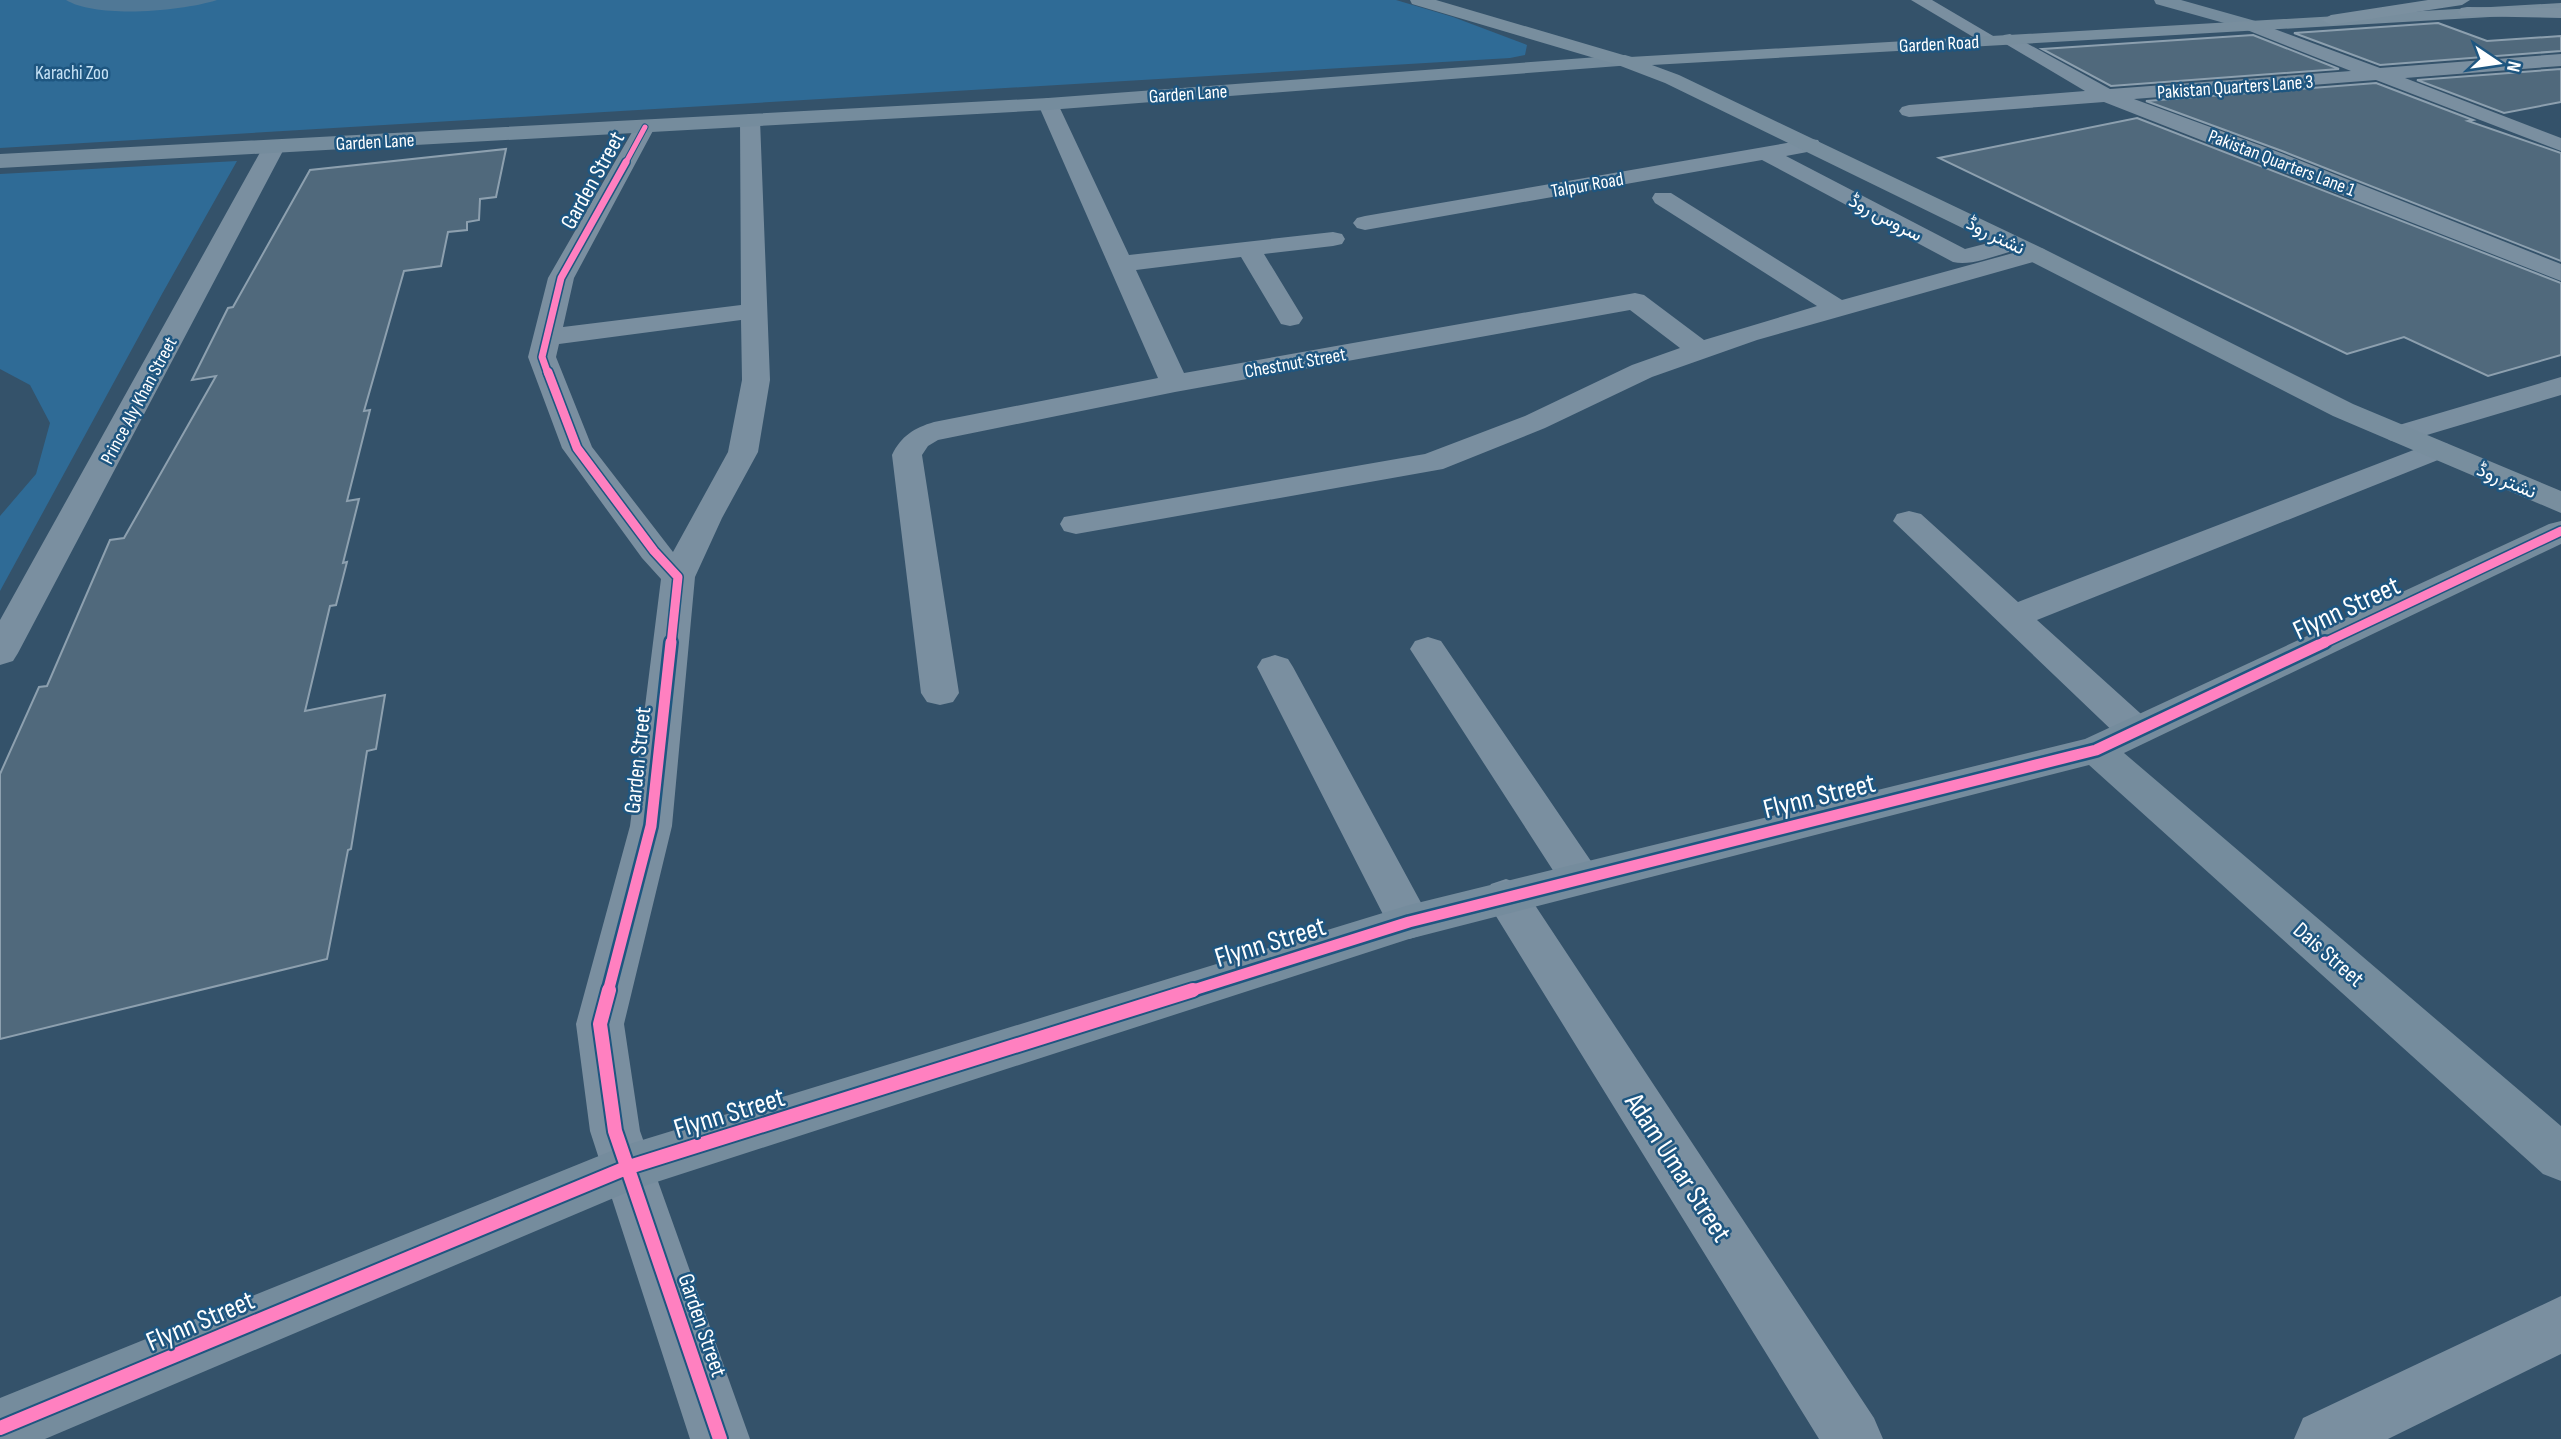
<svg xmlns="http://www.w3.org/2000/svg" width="2561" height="1439" viewBox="0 0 2561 1439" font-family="'Sofia Sans Condensed',Vazirmatn,sans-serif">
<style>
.green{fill:#2f6b96}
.water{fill:#507896}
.building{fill:#50697c;stroke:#8da0af;stroke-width:2}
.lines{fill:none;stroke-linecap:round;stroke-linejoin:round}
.street{fill:#7a8fa0;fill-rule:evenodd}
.secondary{fill:#758c9d;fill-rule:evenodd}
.primary{fill:#788e9e;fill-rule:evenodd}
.highway{fill:#7b90a0;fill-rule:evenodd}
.cycleway-far4-casing{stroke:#1e5680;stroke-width:7}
.cycleway-far3-casing{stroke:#1e5680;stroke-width:10}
.cycleway-far2-casing{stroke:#1e5680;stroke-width:12}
.cycleway-far1-casing{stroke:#1e5680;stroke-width:16}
.cycleway-casing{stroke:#1e5680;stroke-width:18}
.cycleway-far4{stroke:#ff80c0;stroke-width:5}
.cycleway-far3{stroke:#ff80c0;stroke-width:7}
.cycleway-far2{stroke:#ff80c0;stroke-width:9}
.cycleway-far1{stroke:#ff80c0;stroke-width:11}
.cycleway{stroke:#ff80c0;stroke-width:14}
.labels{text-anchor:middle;stroke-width:5;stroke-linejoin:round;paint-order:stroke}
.far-street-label{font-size:19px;fill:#fff;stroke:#1e5680}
.far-park-label{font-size:19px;fill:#c7e3f6;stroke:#1e5680}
.street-label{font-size:23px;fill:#fff;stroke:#1e5680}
.near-street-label{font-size:28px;fill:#fff;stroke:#1e5680}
</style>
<rect width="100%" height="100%" fill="#34526a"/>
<path class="green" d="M0,0H1396L1453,17L1527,45L1525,55L1510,58L0,148Z
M237,161L162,294L0,591V516L36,474L50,423L30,385L0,369V174Z"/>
<path class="water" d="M66,0H217C183,11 97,19 66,0Z"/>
<path class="building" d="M2438,23L2487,41L2561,36V51L2380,65L2294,33Z
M2253,35L2339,69L2111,86L2042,49Z
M2561,69V102L2504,113L2417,80Z
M2376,83L2473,120L2468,121L2561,153V261L2282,151L2146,101Z
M2137,118L2561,283V355L2488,376L2404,337L2347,354L1939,158Z
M506,149L496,197L480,199L479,220L467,222V230L448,232L441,266L404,271L364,411L370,410L347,501L359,499L343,563L347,562L336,605L330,606L305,711L385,695L376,749L367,751L351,849L348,850L327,959L0,1039V774L39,687L47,686L110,540L124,538L216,376L192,380L228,308L233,307L310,170Z"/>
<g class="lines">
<path class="street" d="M1911,0H1932L2000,40L1991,45L1985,44Z
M2253,21L2380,68L2561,54V66L2405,78L2561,138V151L2376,80L2134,99L2281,153L2561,264V281L2104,102L1909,117L1902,115L1899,111L1902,107L1909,105L2085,91L2004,43L2001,39L2004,35L2010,34L2110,89L2351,71L2247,30L2244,26Z
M1048,98L1055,100L1058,104L1129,255L1333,232L1342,234L1345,239L1342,244L1333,246L1264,254L1303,318L1299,324L1290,326L1281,324L1241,257L1136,270L1184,373L1635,293L1644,295L1704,340L1817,306L1655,203L1652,198L1655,193H1671L1842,300L2035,247L2044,249L2047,254L2044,259L1757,340L1652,377L1545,428L1443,469L1076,534L1064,531L1060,524L1064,517L1425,454L1525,416L1632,365L1680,348L1630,310L1175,392L938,440L928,446L922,455L959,693L953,702L940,705L927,702L921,693L892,455C901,436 914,428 934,422L1158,378L1038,104L1041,100Z
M750,114L757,116L760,120L770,380L758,452L722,518L695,577L672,826L624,1024L640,1131L750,1439H690L590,1131L576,1024L630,826L661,579L642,558L562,448L528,357L548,278L635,127L638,123H652L655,127L574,278L563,327L741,305L740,120L743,116ZM741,320L742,380L728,452L673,552L592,447L556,357L559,344Z
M1810,139L1818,140L1821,145L1818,150L1786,156L1965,249L2000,240L2009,242L2012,247L2009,252C1992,257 1970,266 1953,262L1762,160L1365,230L1357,228L1353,223L1357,218L1365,216Z
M274,141L282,142L285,147L18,653L13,661L0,665V620L263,147L266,142Z
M2561,377V395L2400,443L2389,440L2385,434L2389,428Z
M2437,441L2448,444L2452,450L2448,456L2037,620L2150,722L2155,731L2150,740L2136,744L2122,740L1893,521L1897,514L1909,511L1921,514L2018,602Z
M1428,637L1441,641L1595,867L1602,878L1595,889L1580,894L1565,889L1410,649L1415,641Z
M1275,655L1288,659L1293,667L1425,910L1431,922L1425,934L1409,939L1393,934L1257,667L1262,659Z
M1506,879L1521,884L1874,1418L1883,1439H1819L1491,908L1484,896L1491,884Z
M2561,1296V1354L2388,1439H2294L2303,1418Z"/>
<path class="secondary" d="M2154,0H2181L2259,22L2262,26L2253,31L2156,4Z
M1625,55L1632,57L1634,61L1632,65L1048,110L0,168V154L1048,98Z
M2561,521V544L2124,753L2561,1126V1181L2543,1174L2089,765L1409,939L635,1189L45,1439H0V1398L626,1145L1409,905L2085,739L2549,524Z"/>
<path class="primary" d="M1410,0H1436L1630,57L2561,3V13L1652,65L1679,75L2044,249L2353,404L2561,491V513L2333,416L2026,259L1665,83L1618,65L1412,4Z"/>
<path class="highway" d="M2428,0H2470L2462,5L2331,25L2322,20L2331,15Z
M2467,7L2561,8V18L2461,16L2458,12L2461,8Z"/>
<defs>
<path id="cycleway-far4" d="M625,164L645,127"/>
<path id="cycleway-far3" d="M548,374L542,357L561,278L626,162"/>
<path id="cycleway-far2" d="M548,372L577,448L654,551L678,577L671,644
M2322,644L2561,531"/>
<path id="cycleway-far1" d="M608,992L651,826L671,642
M1187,992L1409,922L2096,750L2325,642"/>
<path id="cycleway" d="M609,990L600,1024L615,1131L720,1439
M0,1428L626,1168L1193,990"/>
</defs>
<use href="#cycleway-far4" class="cycleway-far4-casing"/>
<use href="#cycleway-far3" class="cycleway-far3-casing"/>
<use href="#cycleway-far2" class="cycleway-far2-casing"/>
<use href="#cycleway-far1" class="cycleway-far1-casing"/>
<use href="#cycleway" class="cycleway-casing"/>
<use href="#cycleway-far4" class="cycleway-far4"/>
<use href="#cycleway-far3" class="cycleway-far3"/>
<use href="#cycleway-far2" class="cycleway-far2"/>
<use href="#cycleway-far1" class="cycleway-far1"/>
<use href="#cycleway" class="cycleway"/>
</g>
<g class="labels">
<g class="far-street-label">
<text transform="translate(1939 43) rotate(-3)" y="7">Garden Road</text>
<text transform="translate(2235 86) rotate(-4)" y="7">Pakistan Quarters Lane 3</text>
<text transform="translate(1188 93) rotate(-4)" y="7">Garden Lane</text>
<text transform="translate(375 141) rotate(-3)" y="7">Garden Lane</text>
<text transform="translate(2282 162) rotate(21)" y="7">Pakistan Quarters Lane 1</text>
<text transform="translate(1587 184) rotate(-10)" y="7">Talpur Road</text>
<text transform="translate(1886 217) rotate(28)" y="7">سروس روڈ</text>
<text transform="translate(1996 235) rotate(26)" y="7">نشتر روڈ</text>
<text transform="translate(1295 362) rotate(-10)" y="7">Chestnut Street</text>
<text transform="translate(138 400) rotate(-62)" y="7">Prince Aly Khan Street</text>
<text transform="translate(2507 480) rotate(23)" y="7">نشتر روڈ</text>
</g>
<g class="far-park-label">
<text x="72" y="79">Karachi Zoo</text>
</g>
<g class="street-label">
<text transform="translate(592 180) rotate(-61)" y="8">Garden Street</text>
<text transform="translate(637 760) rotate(-84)" y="8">Garden Street</text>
<text transform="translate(2329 954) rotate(41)" y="8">Dais Street</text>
<text transform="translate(703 1325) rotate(71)" y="8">Garden Street</text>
</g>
<g class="near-street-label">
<text transform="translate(2346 607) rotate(-25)" y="10">Flynn Street</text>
<text transform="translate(1819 795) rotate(-14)" y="10">Flynn Street</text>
<text transform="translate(1270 941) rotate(-17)" y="10">Flynn Street</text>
<text transform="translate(729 1112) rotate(-17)" y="10">Flynn Street</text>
<text transform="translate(1679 1167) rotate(57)" y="10">Adam Umar Street</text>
<text transform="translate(200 1320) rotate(-23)" y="10">Flynn Street</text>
</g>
</g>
<g transform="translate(2498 63) rotate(103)" stroke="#1e5680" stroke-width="5" paint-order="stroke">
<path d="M0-5L12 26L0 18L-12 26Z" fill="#ffffff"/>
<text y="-10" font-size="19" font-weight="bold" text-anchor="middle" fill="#ffffff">N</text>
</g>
</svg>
